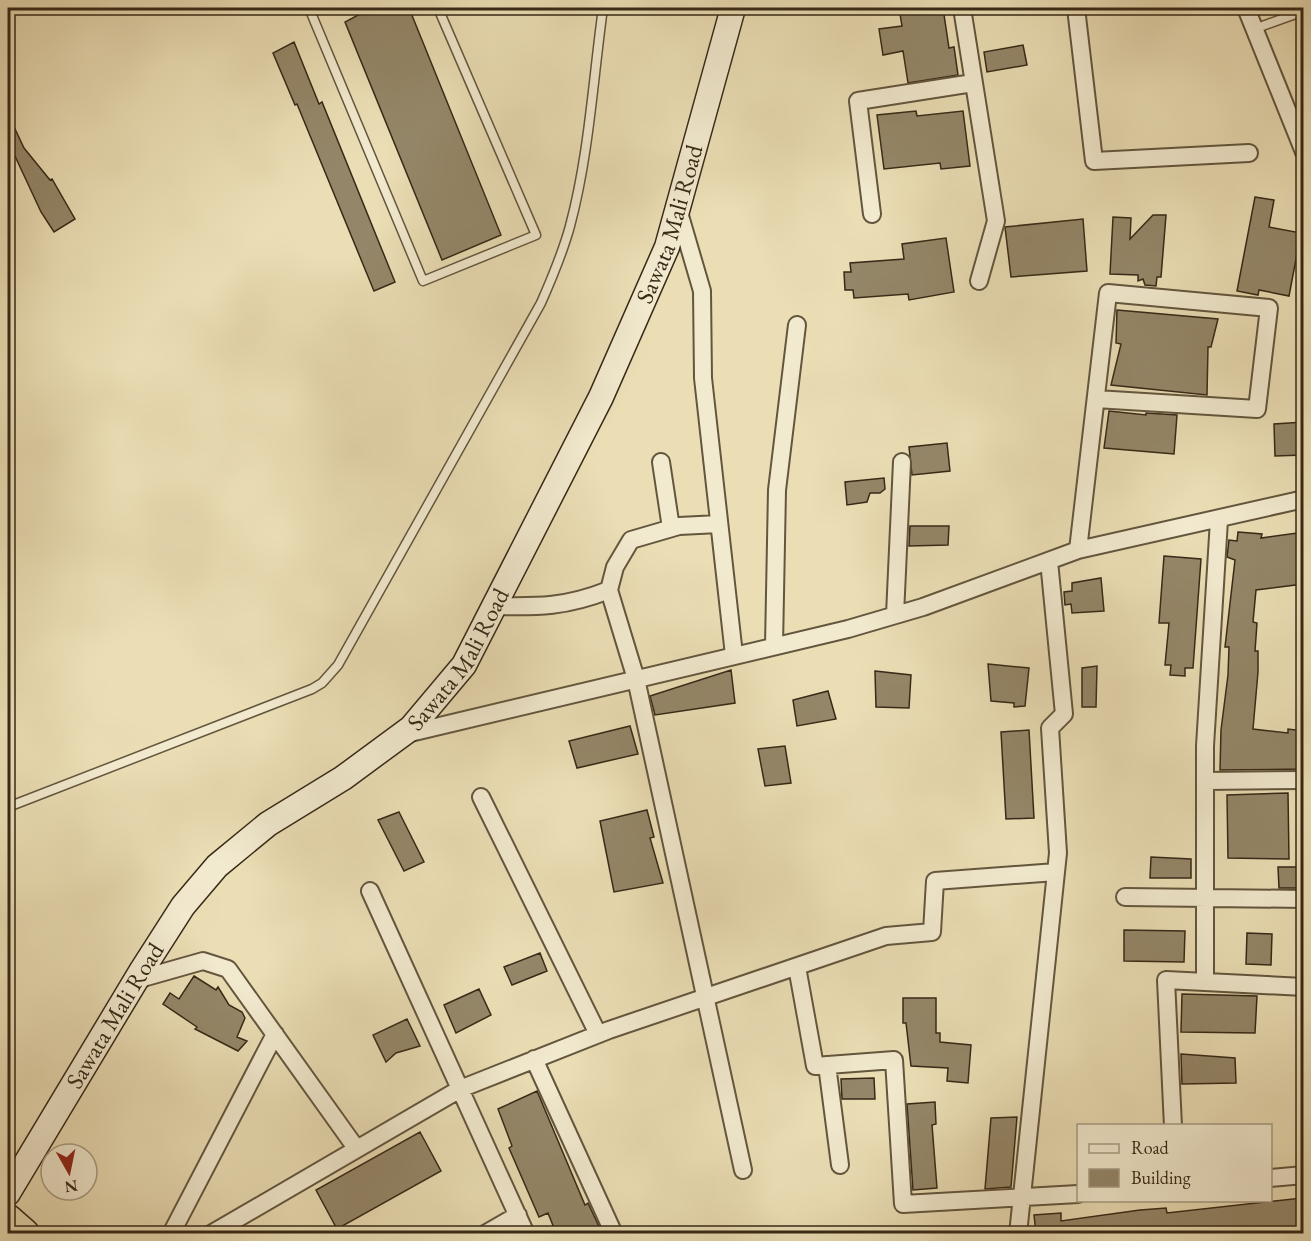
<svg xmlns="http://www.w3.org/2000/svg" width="1311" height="1241" viewBox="0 0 1311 1241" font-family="'EB Garamond',serif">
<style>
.building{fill:#948769;stroke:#362917;stroke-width:1.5}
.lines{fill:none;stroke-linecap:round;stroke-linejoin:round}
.lane-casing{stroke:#63563e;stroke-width:11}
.street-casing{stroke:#63563e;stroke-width:20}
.secondary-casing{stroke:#362917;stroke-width:27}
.highway-casing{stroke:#362917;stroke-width:33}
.lane{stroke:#f2eacf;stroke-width:8}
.street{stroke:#f2eacf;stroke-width:16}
.secondary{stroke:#f2eacf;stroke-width:24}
.highway{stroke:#ebdeb5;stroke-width:30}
.labels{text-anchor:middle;stroke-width:6;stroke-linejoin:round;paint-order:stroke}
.street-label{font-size:24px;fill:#362917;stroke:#f2eacf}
</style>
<rect width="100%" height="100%" fill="#ebdeb5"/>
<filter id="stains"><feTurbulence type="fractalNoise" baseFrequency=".00333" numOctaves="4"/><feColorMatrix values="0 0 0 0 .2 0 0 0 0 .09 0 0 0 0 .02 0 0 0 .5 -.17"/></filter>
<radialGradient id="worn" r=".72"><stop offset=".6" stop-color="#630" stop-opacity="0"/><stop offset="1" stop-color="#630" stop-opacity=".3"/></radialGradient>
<path class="building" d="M371,8H409L501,235L442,260L345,22Z
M899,8H943L949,48L954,47L958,75L908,83L903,51L883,55L879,29L902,26Z
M294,42L319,104L322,102L395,282L374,291L297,104L295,105L273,53Z
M1023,45L1027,65L987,72L984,52Z
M916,111L917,116L963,111L970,166L941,169L940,163L884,169L877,115Z
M8,114L24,148L50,180L52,179L75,219L54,232L41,212L14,154L8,157Z
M1255,197L1274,200L1269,227L1301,233L1289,296L1259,290L1258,295L1237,291Z
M1153,215H1166L1161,277H1157L1156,286L1145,285L1143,279L1138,281V275L1110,274L1113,217L1131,218L1130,239Z
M1083,219L1087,271L1011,277L1005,227Z
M946,238L954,292L909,300L908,294L854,298L853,290H845L844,272H851L850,263L904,259L902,244Z
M1117,310L1218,319L1211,347H1208L1207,395L1111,385L1121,344L1116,343Z
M1109,411L1146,415V413L1177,415L1174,454L1104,448Z
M1304,422V455L1275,456L1274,424Z
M947,443L950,471L912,475L909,447Z
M884,478L885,489L880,493H870L867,502L847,505L845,482Z
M910,526H949L948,545L909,546Z
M1238,532L1262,534L1261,538L1297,533L1303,584L1256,590L1253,622L1257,623L1255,651H1258V672L1253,729L1288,733V729L1304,731V769L1220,770L1221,730L1228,675L1229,647H1225L1235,560L1227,557L1229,540L1237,541Z
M1164,556L1201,559L1193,668H1185V676L1170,675L1171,665H1165L1169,623H1159Z
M1101,578L1104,611L1072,613L1071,604L1065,605L1064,592L1072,591V583Z
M988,664L1029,668L1025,706L1014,707V703L991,701Z
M1097,666L1096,707H1082V668Z
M731,670L735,703L655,715L650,696Z
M875,671L911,675L909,708L876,707Z
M828,691L836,719L797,726L793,700Z
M630,726L638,754L577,768L569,741Z
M1029,730L1034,818L1006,819L1001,732Z
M785,746L791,783L765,786L758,749Z
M1288,793L1289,859L1228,858L1227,795Z
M647,810L654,837L650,838L663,883L614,892L600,821Z
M399,812L424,862L404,871L378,820Z
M1151,857L1191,859V878H1150Z
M1278,867H1304V888H1279Z
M1124,930L1185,931L1184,962L1124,961Z
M1247,933L1272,934L1271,965L1246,964Z
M540,953L547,971L512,985L504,967Z
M194,976L216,990L218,987L229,1005L242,1012L245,1018L237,1037L247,1041L238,1051L195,1029L197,1027L163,1004L170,993L179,999Z
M479,989L491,1015L456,1033L444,1005Z
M1182,994L1257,996L1255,1033L1181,1032Z
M903,998H936V1033H940V1042L971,1045L968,1083L947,1081L948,1068L911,1066L906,1023H903Z
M407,1019L420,1046L396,1053L386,1062L373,1035Z
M1181,1054L1235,1058L1236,1083L1182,1084Z
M874,1078L875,1099H842L841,1079Z
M537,1091L585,1205L588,1203L602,1233H556L548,1213L539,1217L509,1148L512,1146L498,1109Z
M935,1102L936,1124L932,1125L937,1188L913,1190L907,1104Z
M1017,1117L1011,1187L985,1189L991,1118Z
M420,1132L441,1171L337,1229L316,1190Z
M1302,1198L1304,1233H1036L1034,1215L1061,1213V1221L1140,1210L1166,1208L1167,1213Z"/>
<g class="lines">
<defs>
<path id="lane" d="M309,8L423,281L536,235L438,8
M1254,29L1304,11
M8,807L312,689L322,683L338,665L541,303C552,278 563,252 570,226C589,155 593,80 603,8"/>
<path id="street" d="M962,8L996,221L979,281
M1076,8L1094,161L1249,153
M1246,8L1304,152
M678,209L702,291L703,378L734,655
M872,214L858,101L973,83
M661,462L671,528
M719,524L679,526L631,540L615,567L609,590L636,679L743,1170
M1078,550L1108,293L1269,308L1257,409L1096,399
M494,606C539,607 566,607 609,590
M895,615L902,462
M774,646L777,490L797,325
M406,734L848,629L923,607L1078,550L1304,499
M1205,781L1304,780
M481,797L598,1034
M370,891L526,1234
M1125,897L1304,899
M797,967L815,1066L894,1060L903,1204L1078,1194
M136,980L203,961L228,969L356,1148
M1205,981V746L1219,520
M534,1059L614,1234
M827,1065L840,1165
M1173,1126L1166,980L1304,987
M1270,1178L1304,1175
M171,1234L275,1034
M211,1234L460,1089L609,1030L886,936L932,932L935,881L1056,872
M485,1234L518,1215
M1018,1234L1058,853L1050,728L1064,714L1049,561"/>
<g id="secondary">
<path id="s1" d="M8,1193L142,970L183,906L217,866L268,824L343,778L411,728L464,665L601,397L667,247L733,8"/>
</g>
<path id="highway" d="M8,1220L24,1234"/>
</defs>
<use href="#lane" class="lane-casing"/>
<use href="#street" class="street-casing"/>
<use href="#secondary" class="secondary-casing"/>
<use href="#highway" class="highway-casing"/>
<use href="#lane" class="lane"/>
<use href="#street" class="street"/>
<use href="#secondary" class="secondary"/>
<use href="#highway" class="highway"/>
</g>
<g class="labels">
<g class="street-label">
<text dy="8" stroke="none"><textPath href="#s1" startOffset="1197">Sawata Mali Road</textPath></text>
<text dy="8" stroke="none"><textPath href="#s1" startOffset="711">Sawata Mali Road</textPath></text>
<text dy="8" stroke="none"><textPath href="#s1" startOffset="207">Sawata Mali Road</textPath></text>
</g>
</g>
<rect width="1311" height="1241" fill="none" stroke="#ebdeb5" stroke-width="30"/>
<rect x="9" y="9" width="1293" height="1223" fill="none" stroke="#362917" stroke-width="3"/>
<rect x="15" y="15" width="1281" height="1211" fill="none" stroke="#362917" stroke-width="1.5"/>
<rect x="1077" y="1124" width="195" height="78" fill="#f2eacf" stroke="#a79d85" stroke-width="1.5"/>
<rect x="1089" y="1144" width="30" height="9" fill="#f2eacf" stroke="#a79d85" stroke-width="1.5"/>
<text x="1131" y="1154" font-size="18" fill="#362917">Road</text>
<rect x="1089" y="1169" width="30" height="18" fill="#948769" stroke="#a79d85" stroke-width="1.5"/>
<text x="1131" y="1184" font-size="18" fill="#362917">Building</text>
<g transform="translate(69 1172) rotate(171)"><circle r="28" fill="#f2eacf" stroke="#a79d85" stroke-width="1.5"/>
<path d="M0-4.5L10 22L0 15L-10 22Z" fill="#8f2418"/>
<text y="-9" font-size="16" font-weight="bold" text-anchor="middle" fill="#362917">N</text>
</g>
<rect width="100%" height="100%" filter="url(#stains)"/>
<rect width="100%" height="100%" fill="url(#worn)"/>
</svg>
